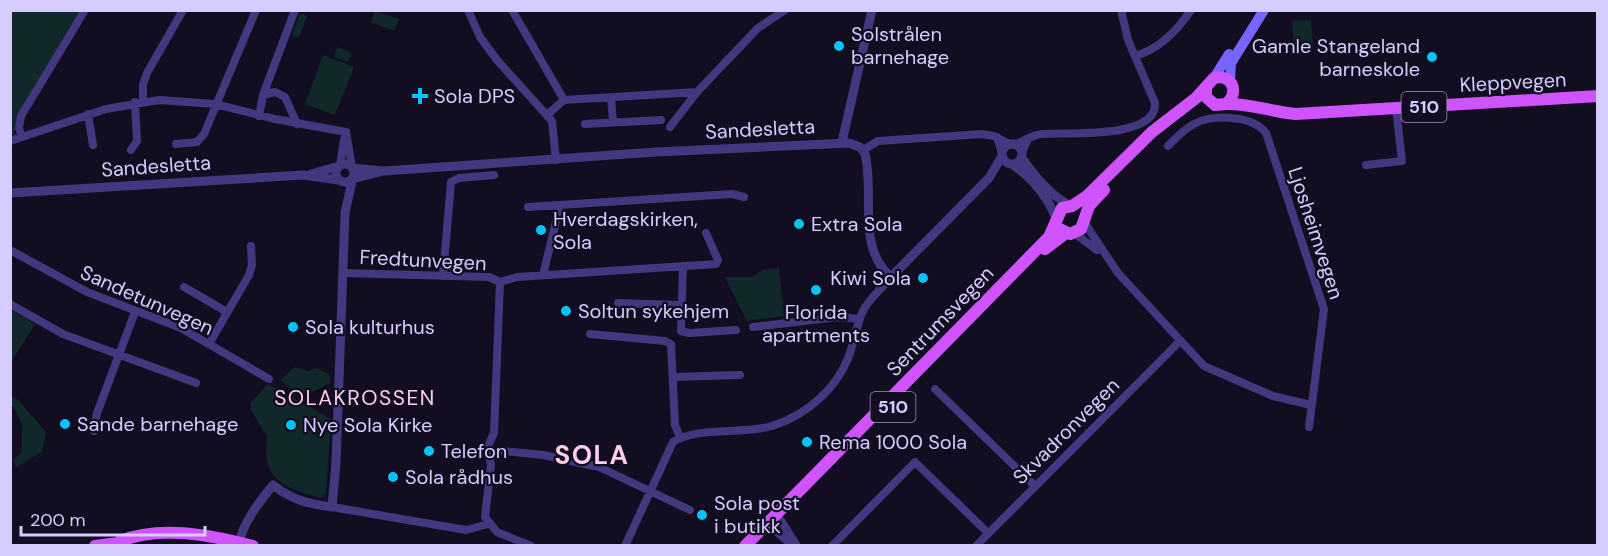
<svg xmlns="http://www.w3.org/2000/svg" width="1608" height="556" viewBox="0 0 1608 556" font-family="'DM Sans',sans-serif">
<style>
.green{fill:#10282a}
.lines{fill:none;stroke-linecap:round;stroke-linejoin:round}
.minor{stroke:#42387f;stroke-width:8}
.tertiary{stroke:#42387f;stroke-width:9}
.secondary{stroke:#7864fe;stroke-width:10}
.primary{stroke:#d054fe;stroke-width:12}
.poi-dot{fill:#02c3f5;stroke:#120d20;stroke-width:2}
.labels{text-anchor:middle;stroke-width:4.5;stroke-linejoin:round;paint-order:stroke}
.shield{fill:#120d20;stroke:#9c93bc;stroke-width:1.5}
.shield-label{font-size:18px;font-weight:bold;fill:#d7ccff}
.poi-label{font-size:20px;fill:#d7ccff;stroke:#120d20;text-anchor:start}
.street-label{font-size:20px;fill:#d7ccff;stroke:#120d20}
.neighbourhood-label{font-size:21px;letter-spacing:1.5px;fill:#ffcee8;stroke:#120d20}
.district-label{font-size:26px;font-weight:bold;letter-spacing:1.5px;fill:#ffcee8;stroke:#120d20}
</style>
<rect width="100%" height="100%" fill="#120d20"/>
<path class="green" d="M10,11H80L16,121L15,135L10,137Z
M375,11L399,19L394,31L371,22Z
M300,13L307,16L299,38L292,35Z
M1311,20L1313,48L1294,50L1292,21Z
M337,47L352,53L348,62L334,57Z
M323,55L354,67L335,115L305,104Z
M779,268L784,316L747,321L725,277H752L763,270Z
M11,310L35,324L11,362Z
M295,367L308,371L317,368L330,375V383L303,397L280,380Z
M268,384L331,419L326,493L321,498C284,488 261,480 267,437L251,410V402Z
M11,395L19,401L46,432L42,452L16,467L13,460L22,452V425L14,407L11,406Z"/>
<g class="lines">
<path class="minor" d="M468,10L480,37L497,60L552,121L556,160
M512,10L564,100
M1135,56C1160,49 1177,31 1191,10
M263,95L275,92L285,97L297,124
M611,98L613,121
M143,101V84L147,73L183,10
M88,114L93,145
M548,114L564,100L697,92L758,28L785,10
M259,116L263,95L295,10
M585,124L661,120
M670,127L697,92
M346,132L352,167
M22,137L19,128L21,116L85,10
M997,137L1002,153
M10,141L106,109L159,100L215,104L275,119L346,132
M176,144L197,142L204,134L256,10
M1016,144C1024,141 1032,135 1042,134C1066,132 1157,140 1155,103L1128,40L1121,10
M1168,146C1176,138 1184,129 1194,124C1213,114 1252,115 1266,133L1324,309L1309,427
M131,150L137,141L135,102
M863,150L878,141L982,134L994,136L1010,144
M1022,152L1028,139
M1366,165L1402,161L1396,108
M340,166L344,139
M528,207L732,194L744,197
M1084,222L1118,273L1204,366L1273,396L1311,405
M1074,233L1097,250
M10,250L87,292L181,328L269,379
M683,266L681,331L689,333L736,330
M344,273L489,277L500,282
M543,275L560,205
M443,276L451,182L459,178L494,175
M500,282L494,433L487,448L491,465L485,517L497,532L531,546
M500,282L517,277L716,264L718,260L706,233
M184,287L227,312
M618,303L680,305
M10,304L63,334L196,383
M753,327L838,317L860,319
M590,334L665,341L671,344L675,425L680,437
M209,344L249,275L252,265L251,246
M673,377L740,375
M935,389L1035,486
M94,431L97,413L135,312
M488,452L502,451L543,455L599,467L690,510
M332,507L466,530L488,524
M625,546L673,442C697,426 744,435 772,426C807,415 838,388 850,353C855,338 857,322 864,309C871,297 882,288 891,277
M793,546L772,528L771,520L780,519L797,546
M832,546L915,462L988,533
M976,546L1180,341"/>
<path class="tertiary" d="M842,142L872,10
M1002 154a10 10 0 1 1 20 0a10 10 0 1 1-20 0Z
M1022,158C1035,177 1049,194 1069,205
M336 173a9 9 0 1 1 18 0a9 9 0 1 1-18 0Z
M1013,165C1032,178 1047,196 1056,218
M353,168L384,171L656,152L849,143L860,147L865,154C875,193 856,248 891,277L989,178L1002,156
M311,174L339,166
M353,179L379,172
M10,193L303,175L338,180
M240,546C238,529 262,498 273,485C292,500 308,504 332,507L336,463L345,213L352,181"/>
<path class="secondary" d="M1214,78L1229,54
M1230,81L1231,63L1264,10"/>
<path class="primary" d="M1226,104C1250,103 1271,112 1296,114L1598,96
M1060,229L1070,234L1081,229L1089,206L1104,190
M1045,249L1066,233
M120,541C161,525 211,535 253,546
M95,546L126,542
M745,546L1049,237L1062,208L1072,206L1087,196L1152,132L1196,98L1214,78C1232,74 1240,92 1226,104L1215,105L1206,97V87"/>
</g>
<g class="poi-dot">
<circle cx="839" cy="46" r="6"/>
<circle cx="1432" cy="57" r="6"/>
<path d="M417 87h6v6h6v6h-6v6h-6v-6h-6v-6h6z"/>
<circle cx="799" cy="224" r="6"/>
<circle cx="541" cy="230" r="6"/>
<circle cx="923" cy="278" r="6"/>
<circle cx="816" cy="290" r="6"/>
<circle cx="566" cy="311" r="6"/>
<circle cx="293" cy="327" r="6"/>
<circle cx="65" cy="424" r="6"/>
<circle cx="291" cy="425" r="6"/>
<circle cx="807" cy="442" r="6"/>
<circle cx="429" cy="451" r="6"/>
<circle cx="393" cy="477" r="6"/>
<circle cx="702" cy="515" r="6"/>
</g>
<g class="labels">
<g class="shield">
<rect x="1401.5" y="92" width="45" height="30" rx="4.5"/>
<rect x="870.5" y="392" width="45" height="30" rx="4.5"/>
</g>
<g class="shield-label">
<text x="1424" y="113">510</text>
<text x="893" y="413">510</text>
</g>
<g class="poi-label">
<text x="851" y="41">Solstrålen<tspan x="851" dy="23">barnehage</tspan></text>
<text x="1420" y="53" text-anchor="end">Gamle Stangeland<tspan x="1420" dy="23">barneskole</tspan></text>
<text x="434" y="103">Sola DPS</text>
<text x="553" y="226">Hverdagskirken,<tspan x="553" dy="23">Sola</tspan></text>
<text x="811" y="231">Extra Sola</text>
<text x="911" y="285" text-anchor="end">Kiwi Sola</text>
<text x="578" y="318">Soltun sykehjem</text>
<text x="816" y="319" text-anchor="middle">Florida<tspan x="816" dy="23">apartments</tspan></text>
<text x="305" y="334">Sola kulturhus</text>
<text x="77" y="431">Sande barnehage</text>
<text x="303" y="432">Nye Sola Kirke</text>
<text x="819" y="449">Rema 1000 Sola</text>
<text x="441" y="458">Telefon</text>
<text x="405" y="484">Sola rådhus</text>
<text x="714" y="510">Sola post<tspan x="714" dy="23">i butikk</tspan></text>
</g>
<g class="street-label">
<text transform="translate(1513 82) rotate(-3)" y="7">Kleppvegen</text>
<text transform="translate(760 129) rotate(-3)" y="7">Sandesletta</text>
<text transform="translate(156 166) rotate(-4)" y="7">Sandesletta</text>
<text transform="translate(1316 233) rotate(72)" y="7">Ljosheimvegen</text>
<text transform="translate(423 260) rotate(3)" y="7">Fredtunvegen</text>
<text transform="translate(147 300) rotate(24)" y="7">Sandetunvegen</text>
<text transform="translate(940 321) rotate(-46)" y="7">Sentrumsvegen</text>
<text transform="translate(1066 431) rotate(-45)" y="7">Skvadronvegen</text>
</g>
<g class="neighbourhood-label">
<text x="355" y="405">SOLAKROSSEN</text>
</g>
<g class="district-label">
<text x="592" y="464">SOLA</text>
</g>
</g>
<rect width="1608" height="556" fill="none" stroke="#d7ccff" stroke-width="24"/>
<path d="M21 526v9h184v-9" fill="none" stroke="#d7ccff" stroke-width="3"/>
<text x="30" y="526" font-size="18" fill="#d7ccff" stroke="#120d20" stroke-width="4.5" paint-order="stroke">200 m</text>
</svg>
